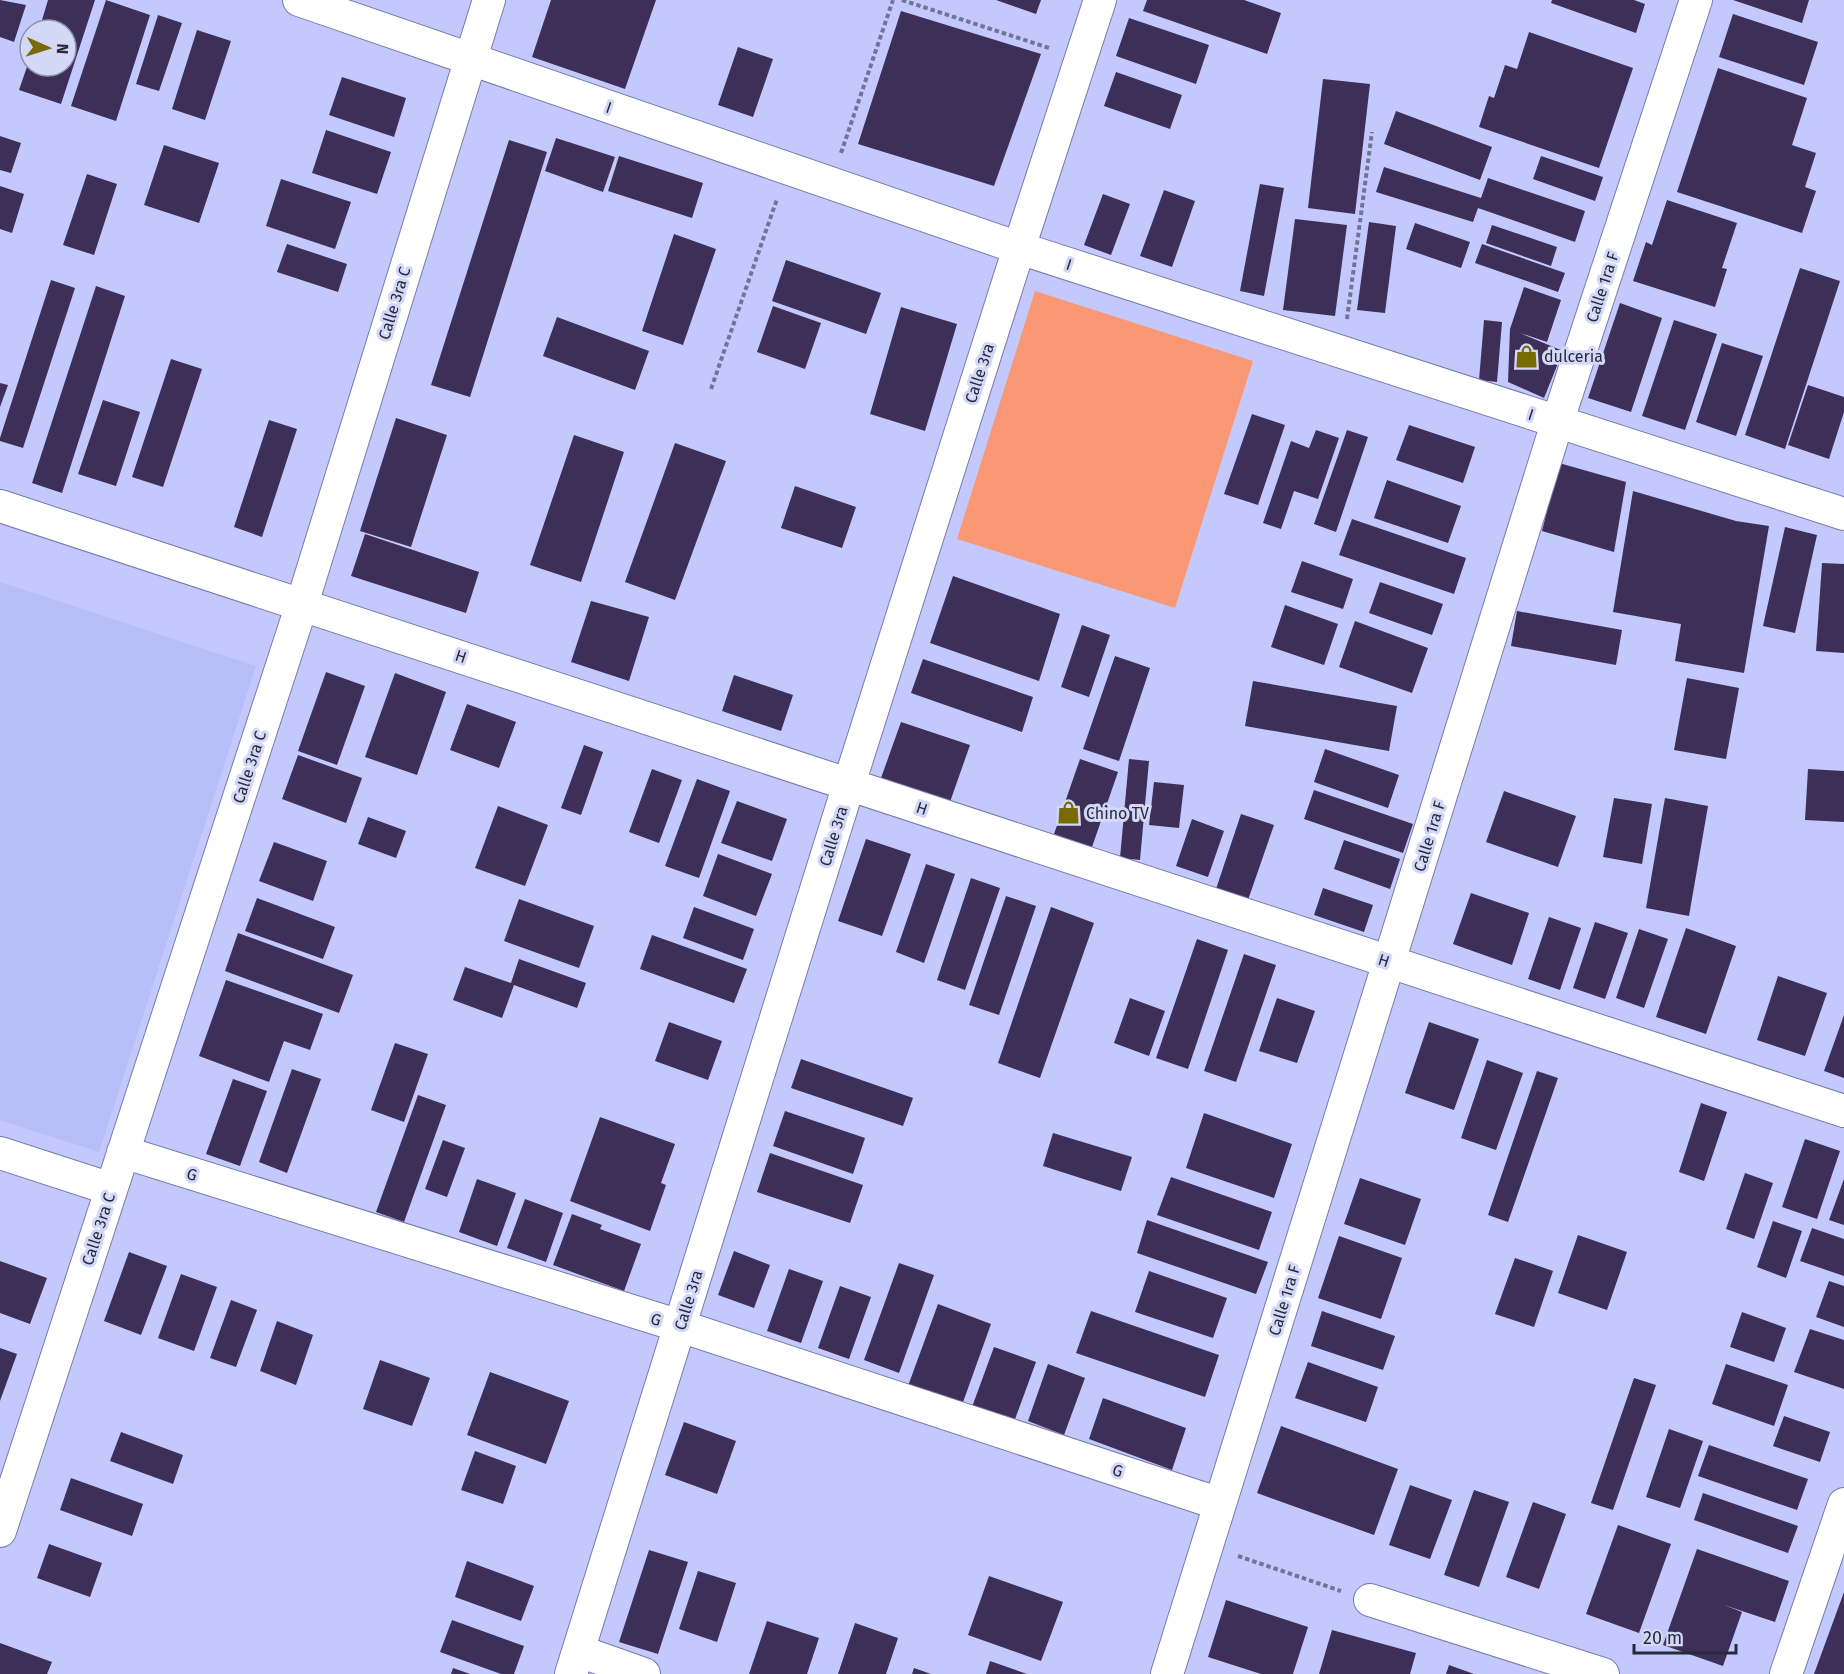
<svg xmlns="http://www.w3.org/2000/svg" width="1844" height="1674" viewBox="0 0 1844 1674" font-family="'Fira Sans',sans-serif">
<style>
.built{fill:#b8bef8}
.green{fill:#fa9875}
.building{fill:#3e2f58}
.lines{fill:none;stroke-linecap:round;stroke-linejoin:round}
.minor-casing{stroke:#787cab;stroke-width:34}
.path{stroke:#707496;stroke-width:4;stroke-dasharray:4.5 3;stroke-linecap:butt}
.minor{stroke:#fff;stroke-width:32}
.labels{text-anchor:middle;stroke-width:6;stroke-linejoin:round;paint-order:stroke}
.street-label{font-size:16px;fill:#27293d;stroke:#d4d8f7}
.poi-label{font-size:16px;fill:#27293d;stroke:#d4d8f7;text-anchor:start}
</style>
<rect width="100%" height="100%" fill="#c3c9fc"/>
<path class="built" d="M0,582L256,666L99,1152L0,1120Z"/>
<path class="green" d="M1035,291L1253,361L1175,608L957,539Z"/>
<path class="building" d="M0,0L26,5L14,42L0,37Z
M48,0H95L61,104L19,90L30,58V66H66V30H39Z
M106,0L150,15L116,121L71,106Z
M551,0H656L625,89L532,57Z
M996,0H1041L1036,14Z
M1147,0H1244L1281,13L1267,54L1143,11Z
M1552,0H1634L1645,4L1636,33L1551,3Z
M1733,0H1809L1802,23Z
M901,11L1041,54L994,186L858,144Z
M1733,14L1818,42L1804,85L1719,57Z
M158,15L182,23L159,91L136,84Z
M1129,18L1209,45L1196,84L1116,56Z
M197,30L231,41L205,120L172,109Z
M1529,32L1633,68L1599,168L1479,127L1489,96L1494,98L1505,65L1517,69Z
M738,47L773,59L753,117L718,105Z
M1718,68L1807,98L1792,145L1816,153L1805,187L1816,191L1802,233L1677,192Z
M1116,72L1182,95L1170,129L1104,106Z
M342,77L406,98L394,137L329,115Z
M1323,79L1370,84L1355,214L1308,208Z
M1396,111L1492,147L1480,180L1384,144Z
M326,130L391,152L377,194L312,173Z
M0,136L21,143L11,173L0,170Z
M556,138L615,157L603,192L545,171Z
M509,140L547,152L470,397L431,385Z
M164,145L219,163L199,223L144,205Z
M619,156L703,183L692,218L608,191Z
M1541,156L1603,177L1595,201L1533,179Z
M1384,167L1481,198L1488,178L1585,211L1575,242L1478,208L1473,222L1376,192Z
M87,174L117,184L94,255L63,245Z
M281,179L351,202L335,249L266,226Z
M1260,184L1284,188L1264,296L1240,291Z
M0,186L24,194L12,233L0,229Z
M1164,190L1195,201L1172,267L1140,256Z
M1103,194L1130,204L1111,255L1084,245Z
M1667,200L1737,223L1722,268L1727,269L1715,307L1633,281L1646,242L1652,245Z
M1295,219L1347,225L1335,316L1283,310Z
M1369,222L1396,226L1385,313L1357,310Z
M1415,223L1470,242L1461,268L1406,249Z
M1492,225L1557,247L1551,266L1486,243Z
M674,234L716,249L683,345L642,331Z
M287,244L347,264L338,292L277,272Z
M1482,244L1565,273L1558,292L1475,263Z
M786,260L881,293L866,334L772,301Z
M1800,268L1840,281L1785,449L1745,435Z
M51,280L75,288L23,448L0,441V438Z
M96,286L125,296L62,493L32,483Z
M1524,287L1561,300L1547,342L1520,333L1563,351L1544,398L1508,382L1510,329Z
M1620,303L1662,318L1631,412L1588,398Z
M773,306L821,323L805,369L757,352Z
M901,307L957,324L925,431L870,414Z
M557,317L649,351L635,390L543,356Z
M1484,320L1502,322L1497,382L1479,380Z
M1674,320L1717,334L1685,430L1642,416Z
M1722,343L1763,356L1736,436L1696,422Z
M171,359L202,369L163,487L132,477Z
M0,383L8,385L0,407Z
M1808,385L1844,397V412L1829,459L1788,445Z
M103,400L140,412L116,486L78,474Z
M1252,414L1285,425L1258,505L1224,494Z
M396,418L447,435L411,547L360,531Z
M269,420L297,429L262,537L234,527Z
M1409,425L1475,447L1463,483L1396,460Z
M1316,430L1339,438L1318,499L1294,491L1281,529L1263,523L1291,441L1309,448Z
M1347,430L1368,437L1336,532L1314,524Z
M574,435L624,452L581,582L530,565Z
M675,443L726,461L675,600L625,582Z
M1559,463L1626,482L1614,552L1542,531Z
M1387,480L1461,506L1448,543L1374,518Z
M795,486L856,507L842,548L781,528Z
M1633,491L1736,521L1769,526L1744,673L1675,661L1681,624L1613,612Z
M1352,519L1466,558L1454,594L1339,555Z
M1785,527L1817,535L1795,633L1763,626Z
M365,534L479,572L466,613L351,576Z
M1302,561L1353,579L1343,609L1291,592Z
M1822,563L1844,564V653L1816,651Z
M953,576L1060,614L1039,681L930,643Z
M1380,582L1443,604L1432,635L1369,613Z
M591,601L649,617L629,681L571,662Z
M1285,605L1338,624L1324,665L1271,647Z
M1517,611L1622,630L1616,665L1511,646Z
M1355,621L1428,648L1412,693L1339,667Z
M1082,625L1110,635L1089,697L1061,687Z
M1115,656L1150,668L1119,761L1083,749Z
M923,659L1033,697L1022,732L911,693Z
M326,672L365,686L337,765L298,751Z
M395,673L446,692L417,775L365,757Z
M734,675L793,695L781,731L722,711Z
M1687,678L1739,688L1726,759L1674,750Z
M1253,681L1397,706L1389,751L1245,726Z
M467,704L516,722L499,768L450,750Z
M901,722L970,745L950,802L881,778Z
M584,745L603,752L581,815L561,808Z
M1325,749L1399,775L1388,808L1314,782Z
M298,755L362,778L346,823L282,799Z
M1080,759L1118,772L1092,847L1054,834Z
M1129,759L1149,761L1140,860L1120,858Z
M652,769L682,780L659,843L629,832Z
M1808,769L1844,771V822L1805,820Z
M697,779L730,791L699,878L665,866Z
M1154,782L1184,785L1179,828L1149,825Z
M1314,790L1413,824L1403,853L1304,819Z
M1504,791L1576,816L1558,867L1486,842Z
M1614,798L1652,804L1642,864L1603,857Z
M1665,798L1708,806L1689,916L1646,908Z
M737,801L787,819L772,861L721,843Z
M498,806L548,825L525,886L475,868Z
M1241,814L1274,825L1248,900L1216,889Z
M368,817L406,831L396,858L358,844Z
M1192,819L1224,831L1208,877L1176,866Z
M866,839L911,854L882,936L838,921Z
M1344,840L1400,859L1390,889L1334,869Z
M274,842L327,861L313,901L259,881Z
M718,854L772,874L756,916L703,896Z
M926,864L955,874L924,963L896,952Z
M971,878L1000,888L965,990L937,980Z
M1323,888L1373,905L1364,932L1314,915Z
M1471,893L1529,913L1512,965L1453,944Z
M1006,896L1036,906L999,1015L969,1005Z
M257,898L335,927L323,959L245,931Z
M519,899L594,926L579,968L504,941Z
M694,907L754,929L743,960L683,938Z
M1051,907L1094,923L1040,1078L998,1063Z
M1549,917L1581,928L1560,990L1528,979Z
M1595,922L1628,933L1605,999L1573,988Z
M1686,928L1736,946L1706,1034L1656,1017Z
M1639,929L1668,939L1644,1008L1616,998Z
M238,933L353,975L339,1013L225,971Z
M652,935L747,969L734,1003L640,969Z
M1197,939L1228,950L1188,1069L1156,1058Z
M1244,954L1276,965L1236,1082L1204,1071Z
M519,959L586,983L577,1008L514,985L502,1018L453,1000L465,967L511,983Z
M1778,976L1827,993L1805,1056L1757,1040Z
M226,980L323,1014L310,1050L284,1041L269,1082L199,1056Z
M1130,998L1165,1011L1149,1056L1114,1043Z
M1277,998L1315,1011L1297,1063L1259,1051Z
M1844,1015V1078L1824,1071Z
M669,1022L722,1041L708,1080L655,1061Z
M1429,1022L1479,1039L1454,1110L1405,1093Z
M395,1043L428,1054L404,1122L371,1110Z
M801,1059L913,1098L903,1126L791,1088Z
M1487,1060L1523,1073L1496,1150L1461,1138Z
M292,1069L321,1079L287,1173L259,1162Z
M1537,1071L1558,1078L1508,1222L1488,1215Z
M233,1079L267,1091L240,1166L206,1154Z
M418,1095L446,1105L404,1222L376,1212Z
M1701,1103L1727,1112L1704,1181L1679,1172Z
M785,1111L865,1138L853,1174L773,1146Z
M1204,1113L1292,1144L1274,1198L1186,1168Z
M600,1117L675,1144L661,1183L666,1185L650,1231L570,1201Z
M1053,1133L1132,1157L1121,1191L1043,1166Z
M1805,1139L1840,1151L1817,1219L1782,1207Z
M443,1140L465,1148L447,1197L425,1189Z
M770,1153L863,1185L850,1223L757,1192Z
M1745,1173L1773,1183L1754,1239L1726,1229Z
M1171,1177L1272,1212L1259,1250L1157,1215Z
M1360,1178L1421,1199L1405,1245L1344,1224Z
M477,1179L516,1193L497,1246L459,1232Z
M1844,1179V1225L1829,1220Z
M525,1199L563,1213L546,1262L507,1248Z
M572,1214L602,1225L600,1229L641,1244L624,1291L553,1265Z
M1147,1220L1268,1262L1256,1294L1137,1253Z
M1773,1221L1802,1231L1786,1278L1757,1267Z
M1812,1228L1844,1239V1276L1800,1261Z
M1578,1235L1627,1252L1607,1310L1558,1293Z
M1339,1236L1402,1258L1381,1319L1318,1298Z
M734,1251L770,1265L754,1308L718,1295Z
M129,1252L167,1266L141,1335L104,1321Z
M1515,1258L1553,1271L1534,1327L1495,1314Z
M0,1261L47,1278L30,1324L0,1313Z
M899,1263L934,1275L899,1373L864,1360Z
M789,1269L823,1281L801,1343L767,1331Z
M1149,1271L1227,1298L1213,1338L1135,1312Z
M181,1274L217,1287L194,1351L158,1338Z
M1829,1281L1844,1286V1327L1816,1317Z
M840,1286L871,1297L849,1359L818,1348Z
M231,1300L257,1310L236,1367L210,1358Z
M938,1304L991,1324L962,1405L908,1386Z
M1091,1311L1219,1355L1205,1397L1076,1353Z
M1322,1311L1395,1336L1383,1370L1311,1346Z
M1742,1312L1786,1328L1774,1362L1730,1347Z
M277,1321L313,1335L296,1385L260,1371Z
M1810,1329L1844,1340V1389L1794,1372Z
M994,1347L1036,1362L1014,1422L972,1407Z
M0,1348L17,1354L0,1401Z
M380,1360L430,1378L412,1426L363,1409Z
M1308,1362L1378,1387L1366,1422L1295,1398Z
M1048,1364L1085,1378L1064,1435L1028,1421Z
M1726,1364L1788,1385L1774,1426L1712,1404Z
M490,1372L569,1401L546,1464L467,1435Z
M1634,1378L1656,1385L1613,1510L1591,1503Z
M1103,1398L1186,1428L1172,1470L1089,1439Z
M1784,1416L1830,1432L1820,1462L1773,1446Z
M684,1422L736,1441L717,1494L665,1475Z
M1281,1426L1398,1469L1374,1535L1257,1493Z
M1669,1429L1703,1441L1680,1508L1646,1497Z
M121,1432L183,1455L173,1484L110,1461Z
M1709,1445L1808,1479L1797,1510L1698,1476Z
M475,1451L516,1466L503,1504L461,1490Z
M71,1478L143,1504L132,1536L60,1510Z
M1410,1485L1452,1500L1430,1559L1389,1545Z
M1474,1490L1509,1502L1479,1587L1444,1575Z
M1703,1493L1798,1526L1788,1553L1694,1520Z
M1533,1502L1566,1514L1539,1589L1506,1577Z
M1618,1525L1671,1544L1639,1633L1586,1614Z
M49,1544L102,1563L90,1597L37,1578Z
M1697,1549L1789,1581L1775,1622L1724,1605L1742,1612L1723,1666L1663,1645Z
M649,1550L688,1562L658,1654L619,1642Z
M467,1561L534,1586L521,1621L455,1597Z
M698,1571L736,1583L717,1642L679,1629Z
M989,1576L1063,1602L1041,1661L968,1635Z
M1844,1592V1674H1814Z
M1226,1600L1308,1627L1293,1674H1261L1208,1657Z
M452,1620L524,1646L514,1674H501L440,1652Z
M767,1621L819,1638L807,1674H749Z
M855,1623L898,1638L886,1674H838Z
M1332,1630L1416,1653L1410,1674H1319Z
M0,1643L52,1662L47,1674H0Z
M990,1661L1027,1674H986Z
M1449,1665L1474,1674H1446Z
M453,1668L470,1674H451Z
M914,1668L931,1674H912Z"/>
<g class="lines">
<defs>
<path id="minor" d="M299,0L1019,248L1844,514
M0,506L1844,1111
M123,1152L680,1326L1220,1504
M0,1153L111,1189
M0,1531L302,604L489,0
M1370,1600L1603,1674
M579,1651L644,1674
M571,1674L849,784L1019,248L1100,0
M1167,1674L1557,423L1696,0
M1786,1674L1844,1504"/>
</defs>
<use href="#minor" class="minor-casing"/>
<path class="path" d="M902,0L1049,48
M841,153L893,0
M1347,319L1372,132
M711,389L777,199
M1238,1556L1341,1591"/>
<use href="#minor" class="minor"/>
</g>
<defs>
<symbol id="shop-bare" viewBox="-9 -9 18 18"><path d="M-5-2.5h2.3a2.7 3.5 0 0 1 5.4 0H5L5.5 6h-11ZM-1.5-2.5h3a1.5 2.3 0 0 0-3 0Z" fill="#796b04" stroke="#d4d8f7" stroke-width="2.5" paint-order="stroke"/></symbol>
</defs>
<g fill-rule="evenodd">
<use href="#shop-bare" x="1510" y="340" width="33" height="33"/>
<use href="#shop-bare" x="1052" y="796" width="33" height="33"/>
</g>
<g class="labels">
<g class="street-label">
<text transform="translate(609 107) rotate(19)" y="6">I</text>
<text transform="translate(1069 264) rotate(18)" y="6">I</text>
<text transform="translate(1602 287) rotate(-72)" y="6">Calle 1ra F</text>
<text transform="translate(394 303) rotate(-73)" y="6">Calle 3ra C</text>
<text transform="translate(979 373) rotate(-72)" y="6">Calle 3ra</text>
<text transform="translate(1531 414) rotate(18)" y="6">I</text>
<text transform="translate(461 656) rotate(18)" y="6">H</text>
<text transform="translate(249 767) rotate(-72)" y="6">Calle 3ra C</text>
<text transform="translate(922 808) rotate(18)" y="6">H</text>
<text transform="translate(833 836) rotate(-73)" y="6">Calle 3ra</text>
<text transform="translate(1429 836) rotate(-73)" y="6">Calle 1ra F</text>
<text transform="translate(1384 960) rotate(18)" y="6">H</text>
<text transform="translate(192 1174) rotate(17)" y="6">G</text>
<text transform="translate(98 1229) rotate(-72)" y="6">Calle 3ra C</text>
<text transform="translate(688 1300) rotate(-73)" y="6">Calle 3ra</text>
<text transform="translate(1284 1300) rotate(-73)" y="6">Calle 1ra F</text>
<text transform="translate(656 1319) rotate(17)" y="6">G</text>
<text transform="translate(1118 1470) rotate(18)" y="6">G</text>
</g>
<g class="poi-label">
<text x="1544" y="362">dulceria</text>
<text x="1086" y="819">Chino TV</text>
</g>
</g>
<g transform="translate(48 48) rotate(93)"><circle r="28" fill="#d4d8f7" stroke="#8f92ad" stroke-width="1.5"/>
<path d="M0-4.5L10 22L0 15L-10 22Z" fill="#796b04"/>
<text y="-9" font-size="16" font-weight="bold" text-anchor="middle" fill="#27293d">N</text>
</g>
<path d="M1634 1644v9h102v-9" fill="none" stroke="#27293d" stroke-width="3"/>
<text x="1643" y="1644" font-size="18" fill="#27293d" stroke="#d4d8f7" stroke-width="4.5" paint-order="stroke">20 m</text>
</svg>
